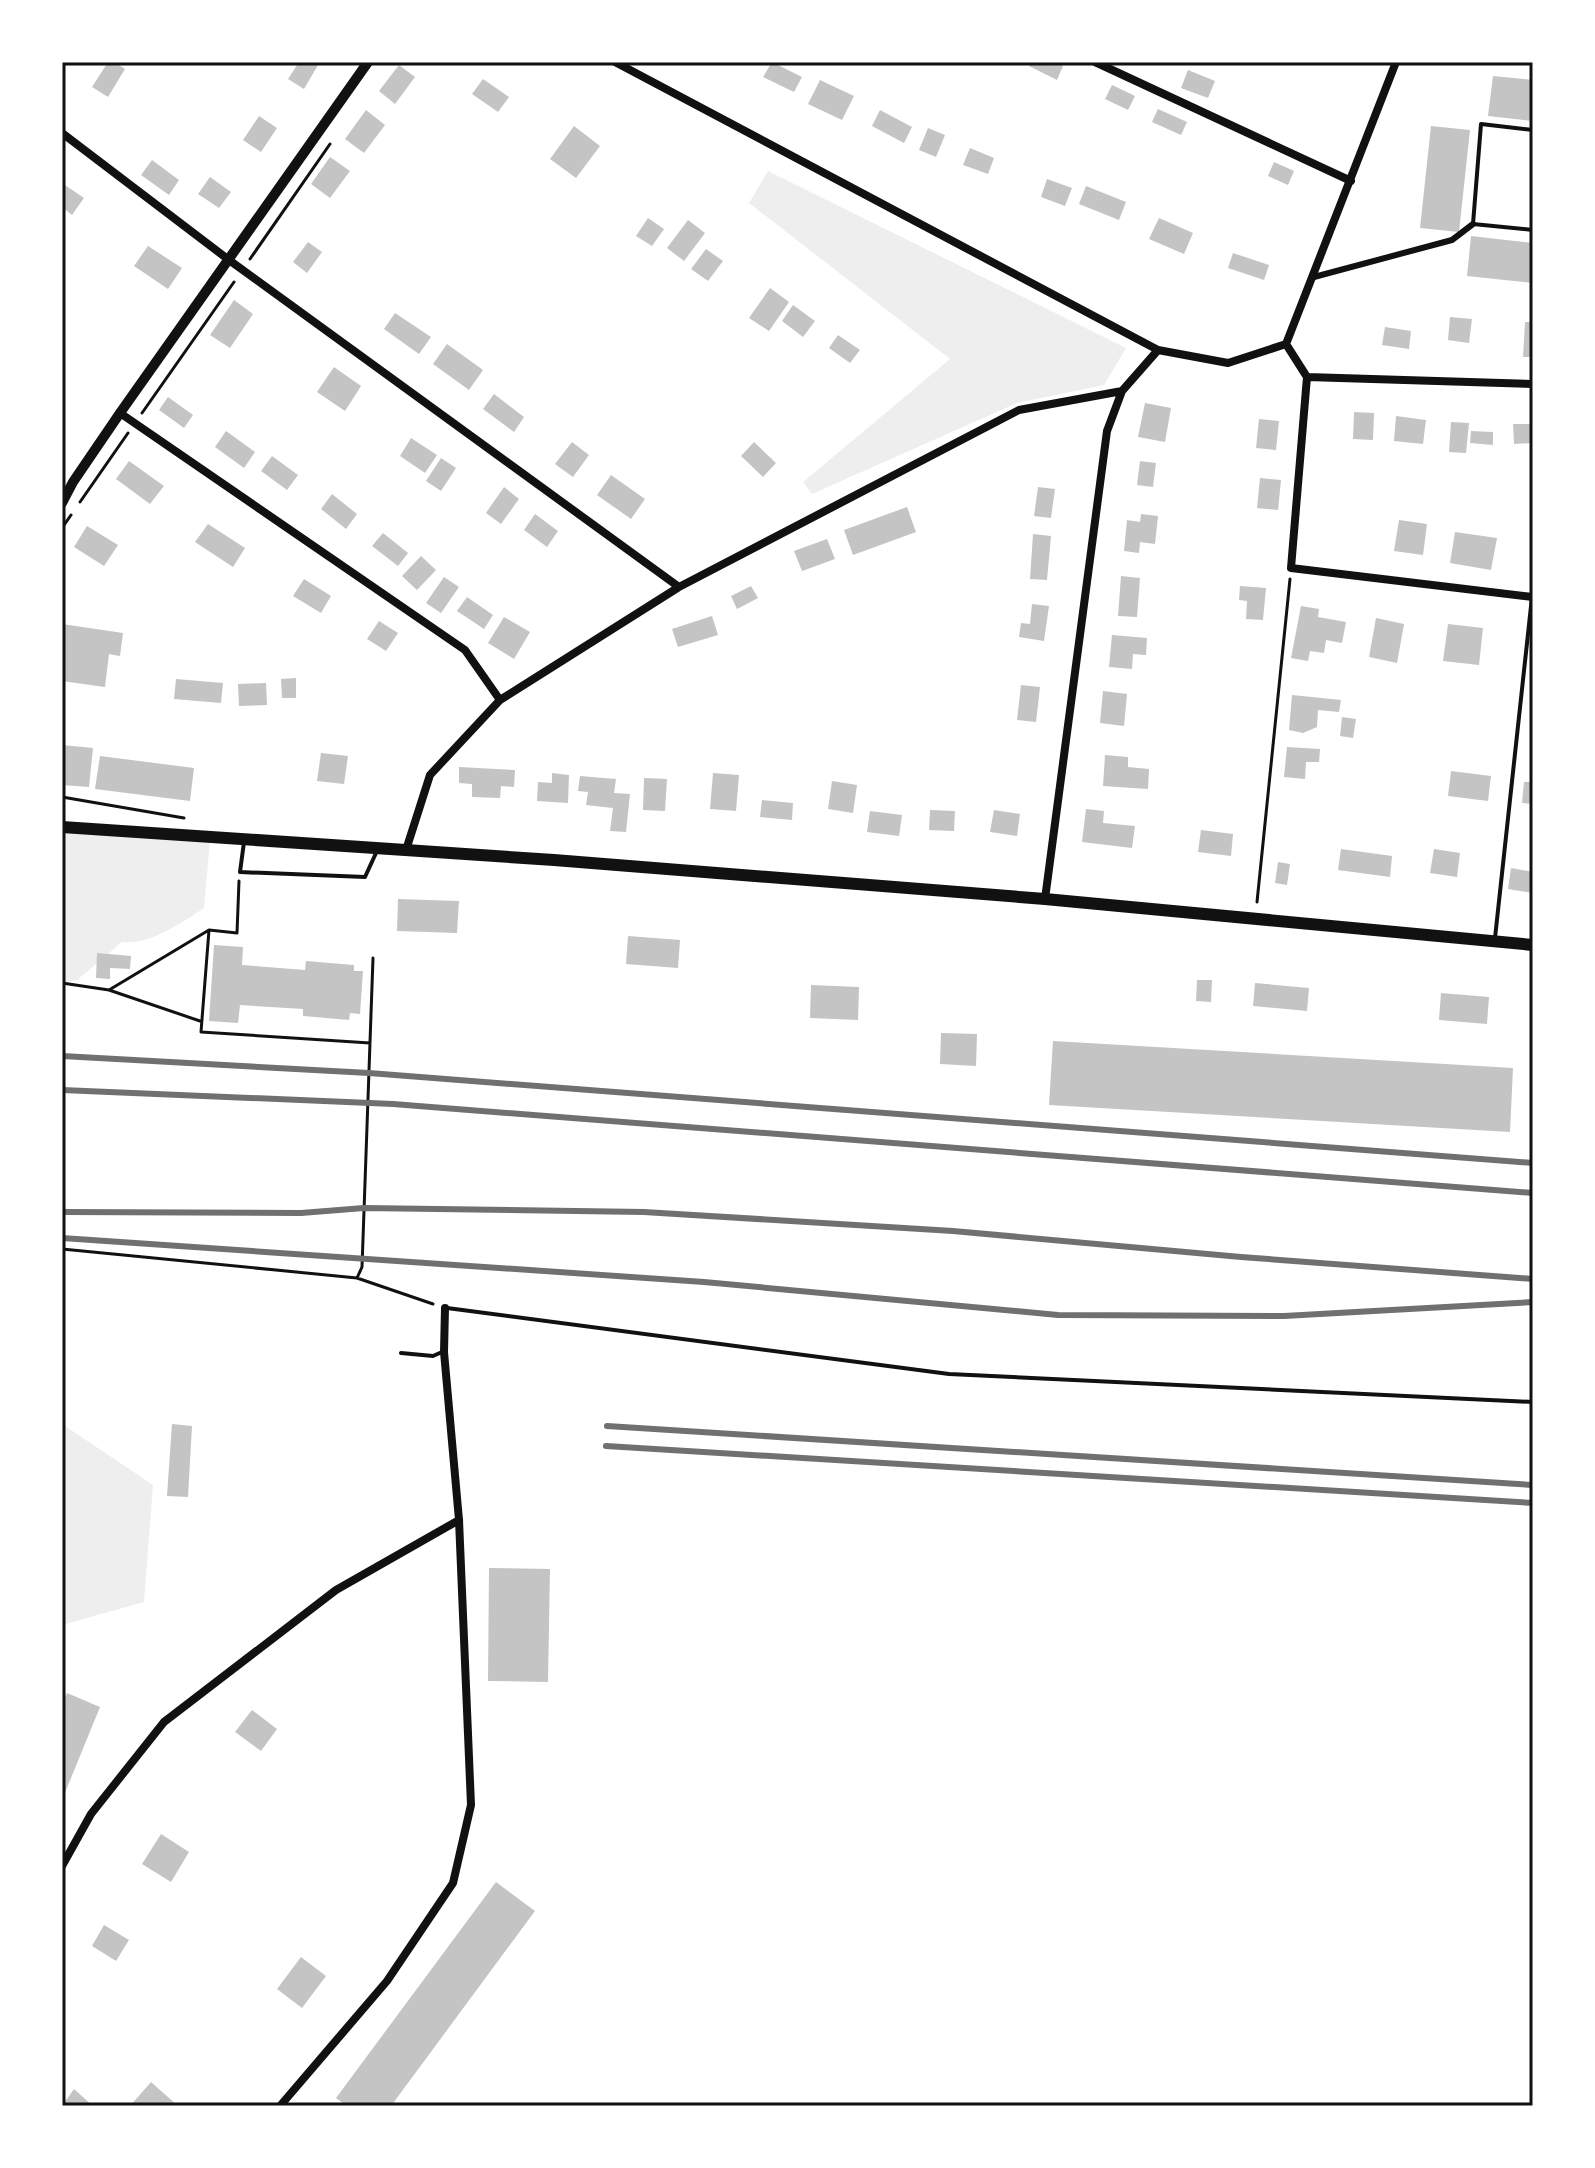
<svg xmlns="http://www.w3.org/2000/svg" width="1595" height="2168" viewBox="0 0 1595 2168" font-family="Inter,sans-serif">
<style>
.green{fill:#eee}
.building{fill:#c4c4c4}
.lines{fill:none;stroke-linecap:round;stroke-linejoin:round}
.path{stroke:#111;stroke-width:3}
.service{stroke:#111;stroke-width:4}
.pedestrian{stroke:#111;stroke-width:6}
.minor{stroke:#111;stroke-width:8}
.tertiary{stroke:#111;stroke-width:10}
.primary{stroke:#111;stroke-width:12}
.rail{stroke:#707070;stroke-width:6}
.neatline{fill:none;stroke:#111;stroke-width:3}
</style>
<rect width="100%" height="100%" fill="#fff"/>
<path class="green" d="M768,171L1126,348L1104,385L1017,403L812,494L803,482L950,359L749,203Z
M62,832L210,840L204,908C181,923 150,945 122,942L77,980L62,983Z
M62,1424L153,1485L144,1602L62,1625Z"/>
<path class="building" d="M108,62H114L125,69L108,97L92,87Z
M299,62H313L318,65L304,89L288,79Z
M772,62L802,77L794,92L763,77Z
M1031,62H1056L1063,66L1057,80L1029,66Z
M399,65L415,77L395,104L379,91Z
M1188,70L1215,81L1208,98L1181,88Z
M1493,76L1533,80V121L1488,116Z
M483,79L509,97L498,112L472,94Z
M820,80L854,96L842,120L808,104Z
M1112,85L1135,96L1128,110L1105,99Z
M1158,109L1187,122L1181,135L1152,122Z
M366,110L385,125L364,153L345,139Z
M880,110L912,127L904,143L872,126Z
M259,116L277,128L261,152L243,140Z
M574,126L600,146L576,178L550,159Z
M1431,126L1470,130L1459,232L1420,228Z
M928,128L945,135L936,157L919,150Z
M970,148L994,158L988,174L963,165Z
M330,157L350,171L330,198L311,184Z
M152,160L179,180L169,195L141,175Z
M1274,162L1294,171L1288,185L1268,176Z
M210,177L231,192L219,208L198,194Z
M1047,179L1072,188L1065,206L1041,197Z
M62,183L84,198L72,215L62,207Z
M1086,186L1126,202L1119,220L1079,204Z
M648,218L664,229L652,246L636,236Z
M1159,218L1193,233L1184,254L1149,239Z
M688,220L705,233L684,261L667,248Z
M1471,236L1533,243V283L1467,276Z
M308,242L322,252L307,273L293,262Z
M148,246L182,268L168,289L134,266Z
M706,249L723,261L708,281L691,269Z
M1233,253L1269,265L1264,280L1228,268Z
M770,288L789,302L769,331L749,318Z
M234,300L253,314L230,348L210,335Z
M793,305L815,321L803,337L782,321Z
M395,313L431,337L419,354L384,329Z
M1450,317L1472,319L1469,343L1448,340Z
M1525,322H1533V357H1523Z
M1385,327L1411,331L1409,349L1382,345Z
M838,335L860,350L850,363L829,348Z
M447,344L483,370L469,390L433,364Z
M334,367L361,386L345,411L317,392Z
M494,394L524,417L514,432L483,409Z
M168,397L193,415L184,428L159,410Z
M1145,403L1171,408L1165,442L1138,437Z
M1354,412L1374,413L1373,440L1353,439Z
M1396,416L1426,420L1423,444L1394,441Z
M1259,419L1279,421L1276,450L1256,448Z
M1451,422L1469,423L1466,453L1449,452Z
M1513,424H1533V443L1514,444Z
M226,431L255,452L244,468L215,447Z
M1471,431L1493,432V445L1470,443Z
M411,438L437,455L425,473L400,456Z
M572,442L589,455L573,477L555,464Z
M754,442L776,463L763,477L741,456Z
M272,456L298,475L287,490L261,471Z
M441,458L456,468L441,491L426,481Z
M129,461L164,486L150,504L116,479Z
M1140,461L1156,463L1153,487L1137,485Z
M611,475L645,499L631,519L597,495Z
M1260,478L1281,480L1278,510L1257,508Z
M504,487L519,499L501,524L486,513Z
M1038,487L1055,489L1051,518L1034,516Z
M332,494L357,514L346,529L321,509Z
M907,507L916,532L853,555L844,530Z
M535,514L558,531L547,547L524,530Z
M1141,514L1158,516L1155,544L1140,542L1139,553L1124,551L1127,520L1140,522Z
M1399,520L1427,524L1423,555L1394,551Z
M208,524L245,548L233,567L195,542Z
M87,526L118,545L104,566L74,547Z
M1455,532L1497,538L1491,570L1450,563Z
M383,533L408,553L398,566L372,546Z
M1033,534L1051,536L1047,580L1030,579Z
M827,539L835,559L802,571L794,551Z
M421,556L436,570L417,590L402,576Z
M1121,576L1140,578L1137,617L1118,616Z
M444,577L459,587L441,613L426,603Z
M304,579L331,596L321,613L293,596Z
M751,586L758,598L737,609L731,596Z
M1240,586L1266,588L1263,620L1246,619L1247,601L1239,600Z
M467,597L493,615L484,629L457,611Z
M1032,604L1049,606L1044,641L1019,637L1021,623L1030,624Z
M1301,606L1319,609L1318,617L1346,622L1342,643L1326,640L1324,653L1310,651L1308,661L1291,658Z
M712,616L718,635L678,647L672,629Z
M504,617L530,632L514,659L488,643Z
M1376,618L1404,624L1397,663L1369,657Z
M379,621L398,633L386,651L367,639Z
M62,624L123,633L120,656L109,654L105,687L62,681Z
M1448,624L1483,628L1479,665L1443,661Z
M1112,635L1147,638L1146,655L1133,654L1132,669L1109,667Z
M296,678V698H282L281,679Z
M176,679L223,683L221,703L174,699Z
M266,683L267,705L239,706L238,684Z
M1021,685L1040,687L1036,722L1017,720Z
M1103,691L1127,694L1124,726L1100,723Z
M1292,695L1341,700L1339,712L1318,710L1317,727L1303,733L1289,730Z
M1342,717L1356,719L1353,738L1340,736Z
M62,745L93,748L89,787L62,785Z
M1287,747L1320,749L1319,762H1306L1305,779L1284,777Z
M321,753L348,756L344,784L317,781Z
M1105,755L1128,757V767L1149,769L1148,789L1103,786Z
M100,756L194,768L190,801L95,789Z
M459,767L515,770L514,787L501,786L500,798L472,797V784L459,783Z
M1451,771L1491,776L1488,801L1448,796Z
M552,773L569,775L568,803L537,801L538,782L552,783Z
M713,773L739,775L736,811L710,809Z
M580,776L616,779L614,793L630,794L626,832L610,831L613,808L586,805L588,792L578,791Z
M644,778L667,779L665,811L643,810Z
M832,781L857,785L853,813L828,809Z
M1524,782H1533V804L1522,803Z
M762,800L793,803L792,820L760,817Z
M1086,809L1104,811L1103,823L1135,826L1132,848L1082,842Z
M930,810L955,811L954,831L929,830Z
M994,810L1020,814L1017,836L990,832Z
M870,811L902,815L899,836L867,832Z
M1201,830L1233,834L1231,856L1198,852Z
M1341,849L1392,856L1390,877L1338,870Z
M1434,849L1460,853L1457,877L1430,873Z
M1278,862L1290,864L1287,885L1275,883Z
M1511,868L1533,872V893L1508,889Z
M398,899L459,901L457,933L397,931Z
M628,936L680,940L678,968L626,964Z
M214,945L243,947L242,965L305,970L306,961L354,965V971H363L360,1014L350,1013L349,1020L303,1016V1009L240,1005L238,1023L209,1021Z
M97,953L131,956L130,969L110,968V979L96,978Z
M1197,980H1212L1211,1002L1196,1001Z
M1255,983L1309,988L1307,1011L1253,1006Z
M811,985L859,987L858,1020L810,1018Z
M1441,993L1489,997L1487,1024L1439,1020Z
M941,1033L977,1034L976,1066L940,1064Z
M1053,1041L1513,1068L1510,1132L1049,1105Z
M172,1424L192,1426L188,1497L167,1496Z
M489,1568L550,1569L548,1682L488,1681Z
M67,1693L100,1707L62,1800V1705Z
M252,1710L277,1729L261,1751L235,1732Z
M161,1834L189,1852L171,1882L142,1864Z
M496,1882L535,1911L391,2106H347L336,2098Z
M104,1925L129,1940L116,1961L92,1946Z
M301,1957L326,1976L302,2008L277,1989Z
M151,2082L178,2106H130Z
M74,2089L93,2106H62Z"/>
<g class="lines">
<path class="path" d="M250,259L330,144
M142,413L234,282
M80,502L128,433
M62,528L71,515
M62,797L184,818
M1257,902L1290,579
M209,930L201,1032L370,1043
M62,983L109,990L209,930L237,933L239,881
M109,990L200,1021
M62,1249L357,1278L362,1267L373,958
M357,1278L433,1304"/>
<path class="service" d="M1533,130L1481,124L1473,224L1533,230
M244,842L240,872L365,877L376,853
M1495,938L1532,597
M447,1308L949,1374L1533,1402
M401,1353L433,1356L442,1352"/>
<path class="pedestrian" d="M1314,277L1452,240L1473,224"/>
<path class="minor" d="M615,62L1158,350L1228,363L1286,344L1307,377L1533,384
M1095,62L1351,181
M62,133L229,260L679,587
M1286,344L1396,62
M1307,377L1291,568L1533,597
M120,413L465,650L500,700
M406,850L430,775L500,700L679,587L1019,410L1122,391
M1045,899L1107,431L1122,391L1158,350
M62,1866L91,1814L164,1722L336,1590L459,1520
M280,2106L387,1981L453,1883L471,1805L459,1520L444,1352L445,1308"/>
<path class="tertiary" d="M62,503L73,482L120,413L368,62"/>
<path class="primary" d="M62,827L554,860L1045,899L1533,945"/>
<path class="rail" d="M62,1056L369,1073L1533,1163
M62,1090L393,1104L1533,1193
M62,1212L301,1213L364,1208L644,1212L953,1231L1241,1257L1533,1279
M62,1238L704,1282L1058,1315L1284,1316L1533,1302
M607,1426L1533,1485
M606,1446L1533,1503"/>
</g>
<rect width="1595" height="2168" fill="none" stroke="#ffffff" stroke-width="128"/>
<rect x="64" y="64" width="1467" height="2040" class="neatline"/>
</svg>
